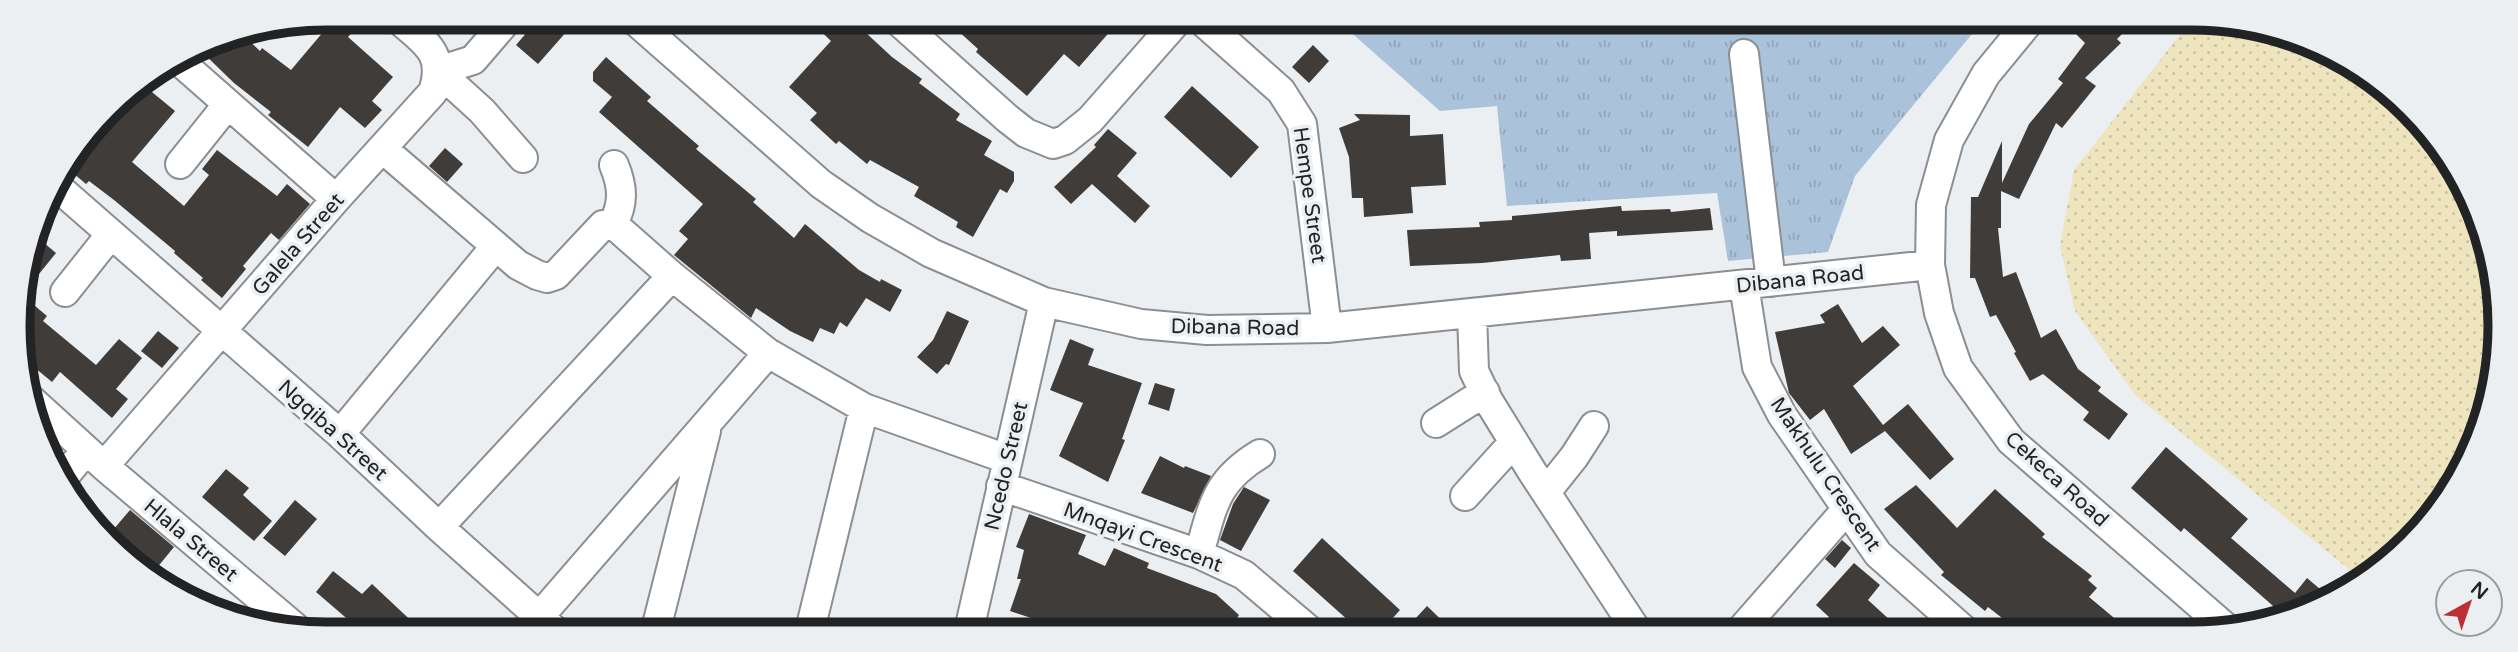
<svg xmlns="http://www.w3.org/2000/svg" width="2518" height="652" viewBox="0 0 2518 652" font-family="'Varela Round',sans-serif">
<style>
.grass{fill:url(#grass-tufts)}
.sand{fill:url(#sand-dots)}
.building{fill:#403c3a}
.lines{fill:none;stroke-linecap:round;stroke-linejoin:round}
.minor-casing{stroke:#8b8e92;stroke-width:32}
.minor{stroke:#fff;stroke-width:28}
.labels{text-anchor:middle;stroke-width:7;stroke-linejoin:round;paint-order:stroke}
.street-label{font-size:21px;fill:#212324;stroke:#ebeff2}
.rim{fill:none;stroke:#212324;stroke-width:9}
</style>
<defs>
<pattern id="grass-tufts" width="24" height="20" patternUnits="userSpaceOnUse" patternTransform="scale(1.75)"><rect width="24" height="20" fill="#aac2da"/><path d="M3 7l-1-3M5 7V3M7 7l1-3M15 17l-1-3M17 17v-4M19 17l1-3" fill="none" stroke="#92a6bb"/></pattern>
<pattern id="sand-dots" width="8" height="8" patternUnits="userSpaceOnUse" patternTransform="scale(1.75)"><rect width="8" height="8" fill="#eee5bf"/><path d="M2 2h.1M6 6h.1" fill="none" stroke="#ccc4a4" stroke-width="1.8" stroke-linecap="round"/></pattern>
</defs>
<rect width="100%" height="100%" fill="#ebeff2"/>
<path class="grass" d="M1338,21L1981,23L1855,176L1828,252L1728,261L1717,193L1507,206L1497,106L1440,111Z"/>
<path class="sand" d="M2189,23H2252L2363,69L2448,154L2494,265L2495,386L2459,480L2396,558L2362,580L2135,395L2075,311L2060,246L2074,170Z"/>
<path class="building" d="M335,18H365L348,37L393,77L372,101L382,110L365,128L340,107L308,147L268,115L271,112L234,83L198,48L208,41L242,34L260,51L262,48L291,70Z
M539,18H554L568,30L538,64L516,45Z
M808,19H855L865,29L864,31L892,57L922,79L919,83L960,114L956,120L992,141L984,155L1014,172V181L1007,193L1000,189L973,237L956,227L958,222L914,196L919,187L870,160L867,164L839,141L836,144L810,120L817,113L789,87L831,41Z
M945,19H980L994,32L1005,20H1009L1025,34L1038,20H1120L1079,67L1064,54L1027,96L976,52L978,49Z
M2085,23H2133L2117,39L2121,43L2085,78L2096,86L2062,128L2056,123L2019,199L2001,191V228H1998L2003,277L2016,272L2041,338L2056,329L2078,369L2101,387L2098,391L2128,414L2109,440L2083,420L2089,412L2043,374L2030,381L2014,353L2016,352L1996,315L1990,317L1975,278H1970L1971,197H1978L2002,141V183L2029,124L2063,83L2058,79L2085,43L2075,33Z
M1313,45L1329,61L1309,83L1292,67Z
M606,57L651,97L647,101L699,146L696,149L756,199L753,202L794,238L805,224L859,270L880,282L881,279L902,290L890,312L866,298L847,327L840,322L834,334L820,328L813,342L790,331L756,308L751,318L674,255L688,239L679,231L703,204L599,112L612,97L593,81V72Z
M141,83L175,111L132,162L184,206L209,175L202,169L217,150L277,196L287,184L310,204L279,240L271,233L243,266L246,269L222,298L201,280L203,278L174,253L175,251L114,200L89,181L86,184L66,167L101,126L99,125L118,100L122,103Z
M1192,86L1259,147L1231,178L1164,117Z
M1354,114L1410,115V136L1443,134L1446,185L1411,187L1413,213L1364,217L1363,198H1352L1349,157L1339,128L1360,120Z
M1108,129L1137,153L1117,176L1150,206L1135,223L1092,184L1071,204L1054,187L1096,147L1094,145Z
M445,148L463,164L447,182L429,166Z
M1621,206L1622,211L1670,209L1671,212L1710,208L1713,230L1617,236V231L1589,233L1591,259L1561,261L1560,255L1482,263L1410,266L1407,230L1480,227L1479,222L1512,220V216Z
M37,237L56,253L22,295L47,316L43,321L96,365L119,339L142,358L116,389L128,399L112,418L60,372L52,382L23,358L18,305Z
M1838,304L1862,343L1883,326L1900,345L1853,386L1883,425L1908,404L1954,459L1930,480L1885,431L1851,454L1824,409L1810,420L1789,393L1775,332L1825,323L1820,315Z
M947,311L969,321L949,365L946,364L937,374L917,357L933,340Z
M158,331L179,348L162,368L141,351Z
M1070,339L1094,349L1088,365L1142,383L1122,439L1125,440L1108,482L1059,456L1083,403L1050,390Z
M1155,383L1175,389L1169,411L1148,404Z
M2166,447L2248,519L2231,538L2295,593L2307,578L2333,600L2274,619L2280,612L2184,528L2181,532L2131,488Z
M1160,456L1184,468L1185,466L1211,476L1193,513L1141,493Z
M226,469L249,488L243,495L272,521L254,541L202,497Z
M1916,485L1957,528L1995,489L2045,534L2042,537L2092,576L2088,580L2097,588L2089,597L2131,632H2020L1988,607L1985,611L1941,575L1944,572L1884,509Z
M1244,487L1270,500L1241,551L1220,540L1233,504Z
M295,500L317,519L285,556L263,538Z
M130,510L174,547L151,575L107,537Z
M1029,514L1086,535L1078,554L1105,566L1114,548L1149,563L1147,568L1216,594L1239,615L1230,630H1050L1052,625L1010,611L1021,579H1017L1024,550L1016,547Z
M1322,538L1400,610L1382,630H1359L1293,571Z
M1842,540L1851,548L1835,568L1825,559Z
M1854,563L1880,585L1868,600L1902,631H1818L1829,617L1816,605Z
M333,571L362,594L372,584L420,629H359L316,592Z
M1427,606L1453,631H1404Z"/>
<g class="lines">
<defs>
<path id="minor" d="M509,18L473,60L438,71L482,111L523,158
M632,18L821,184L870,218L931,253L1044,302L1141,324L1207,330L1327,328L1930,265
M896,19L1008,119L1026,133L1053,144L1065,140L1090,120L1178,20
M1201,20L1281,91L1302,124L1327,328
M2028,23L1986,74L1949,140L1931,205L1930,265L1939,313L1958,368L2011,441L2231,632
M1744,54L1771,282
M178,60L336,199
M383,149L518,265L537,275L547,278L556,275L603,225L613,224
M180,164L228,104
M54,184L340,434L439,527L553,629
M613,224L672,276L768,353L864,408L1007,459
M613,224C624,203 623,187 614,165
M1744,285L1757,367L1782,415L1878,554L1965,631
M65,292L111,234
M1472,313L1474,371L1488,400L1533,473L1637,631
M27,396L104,466L297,629
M1436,423L1485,392
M340,434L495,247
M104,466L336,199L433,92C446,52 425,43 397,18
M63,478L86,450
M1001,486L1199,554L1244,575L1309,630
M1546,492L1574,457L1594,426
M1465,496L1514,442
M439,527L672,276
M1199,554C1213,506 1215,481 1260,454
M539,617L768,353
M656,629L706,431
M810,630L864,408
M969,630L1044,302
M1740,631L1847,509"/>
</defs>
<use href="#minor" class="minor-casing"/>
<use href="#minor" class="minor"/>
</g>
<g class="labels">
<g class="street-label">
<text transform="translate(1310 195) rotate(82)" y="7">Hempe Street</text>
<text transform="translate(298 244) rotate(-49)" y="7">Galela Street</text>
<text transform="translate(1800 279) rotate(-6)" y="7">Dibana Road</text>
<text transform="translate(1235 327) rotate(1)" y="7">Dibana Road</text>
<text transform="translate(333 430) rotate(42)" y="7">Ngqiba Street</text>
<text transform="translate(1006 466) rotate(-77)" y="7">Ncedo Street</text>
<text transform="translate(1826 474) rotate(56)" y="7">Makhulu Crescent</text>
<text transform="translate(2057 479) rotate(42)" y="7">Cekeca Road</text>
<text transform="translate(1143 537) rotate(20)" y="7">Mnqayi Crescent</text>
<text transform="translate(191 540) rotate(40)" y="7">Hlala Street</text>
</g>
</g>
<path d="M0 0H2518V652H0ZM326 30H2192A296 296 0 0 1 2488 326V326A296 296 0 0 1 2192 622H326A296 296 0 0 1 30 326V326A296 296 0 0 1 326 30Z" fill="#ebeff2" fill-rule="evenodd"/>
<path class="rim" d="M326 30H2192A296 296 0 0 1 2488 326V326A296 296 0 0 1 2192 622H326A296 296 0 0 1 30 326V326A296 296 0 0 1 326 30Z"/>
<g transform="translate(2469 603) rotate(40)"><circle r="33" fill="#ebeff2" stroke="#9a9da0" stroke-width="2"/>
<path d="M0-5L12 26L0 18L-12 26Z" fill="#be2e37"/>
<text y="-10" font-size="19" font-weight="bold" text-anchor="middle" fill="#212324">N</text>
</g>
</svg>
